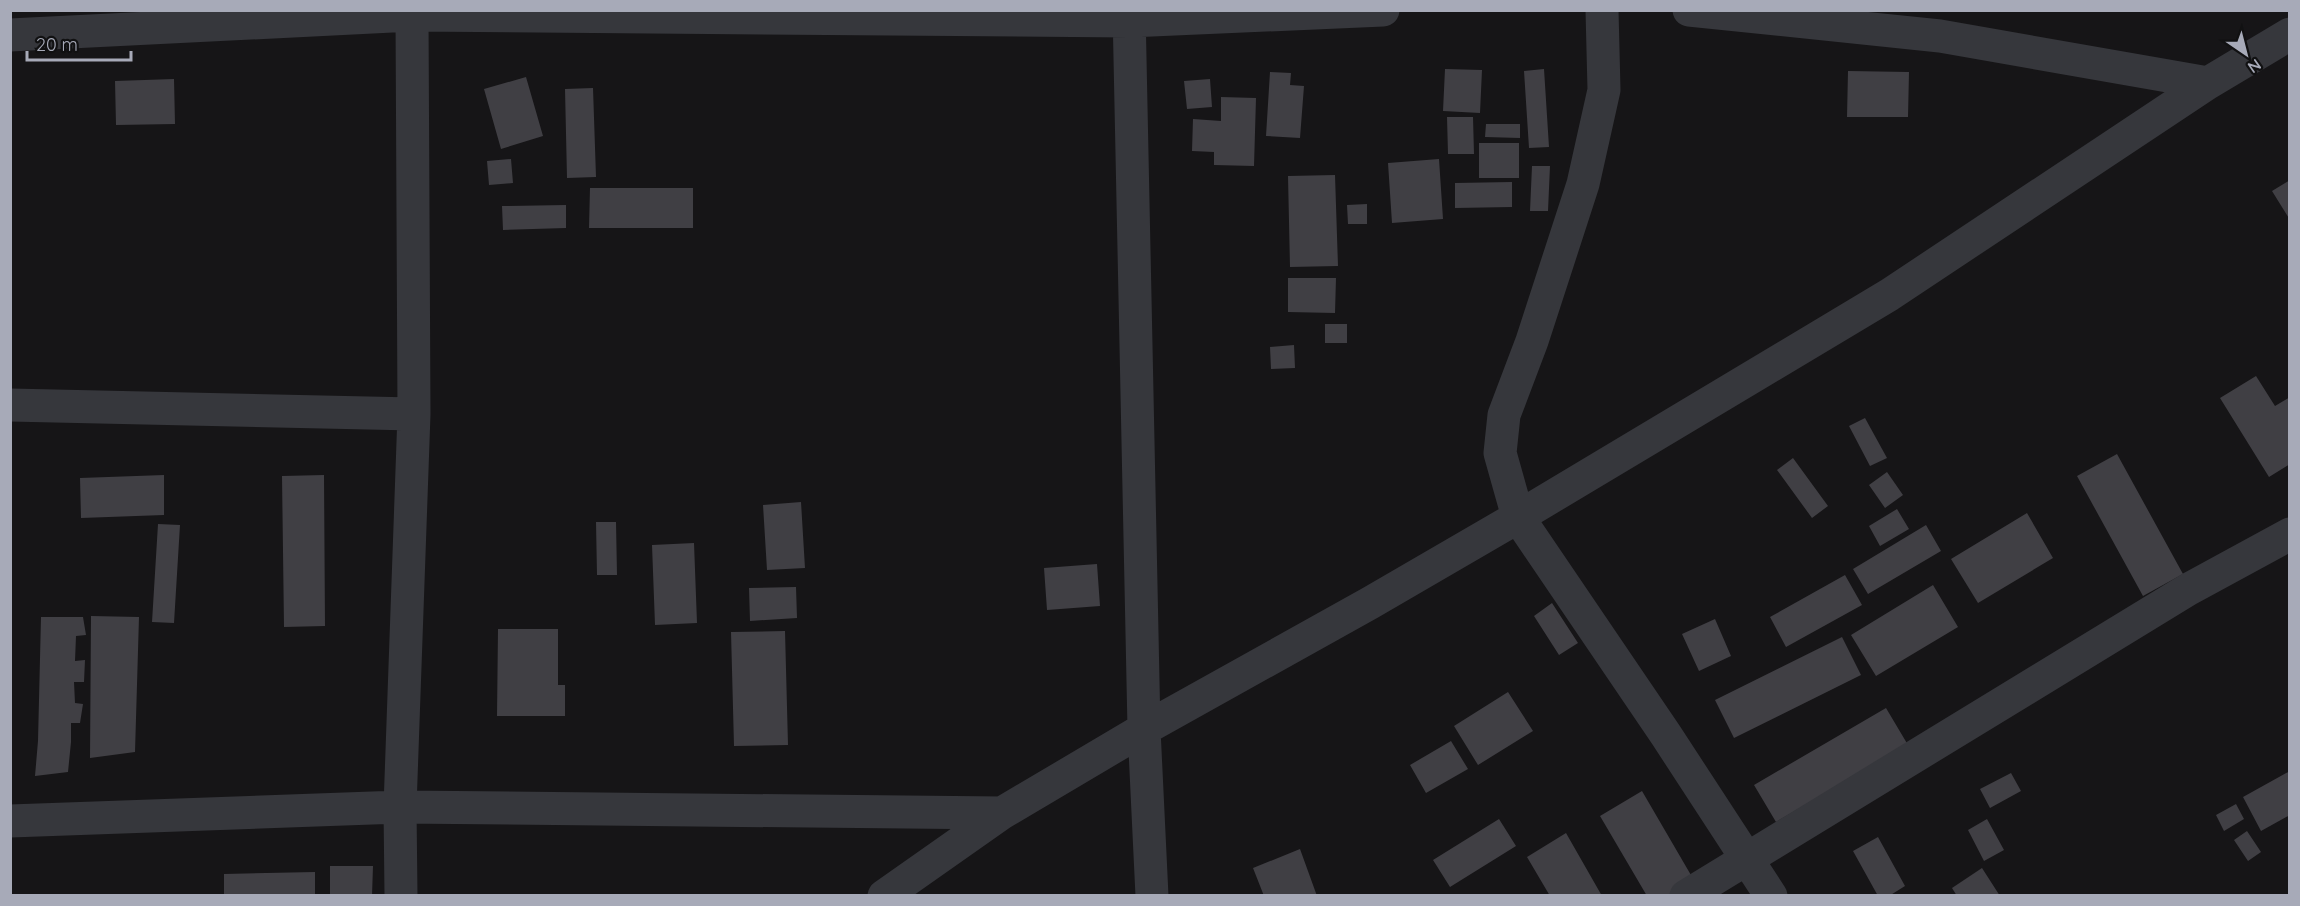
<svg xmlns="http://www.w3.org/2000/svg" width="2300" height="906" viewBox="0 0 2300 906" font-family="Quicksand,sans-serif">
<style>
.building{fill:#403f44}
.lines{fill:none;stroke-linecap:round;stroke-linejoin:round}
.street{stroke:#36373c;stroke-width:33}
</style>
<rect width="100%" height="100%" fill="#161517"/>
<path class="building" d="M1445,69L1482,70L1480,113L1443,111Z
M1544,69L1549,147L1529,148L1524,71Z
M1848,71L1909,72L1908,117H1847Z
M1270,72L1291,73L1290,85L1304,86L1300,138L1266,136Z
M526,77L543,136L501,149L484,89Z
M174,79L175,124L116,125L115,81Z
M1210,79L1212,107L1187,109L1184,81Z
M593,88L596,177L567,178L565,89Z
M1221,97L1256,98L1254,166L1214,165V152L1192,151L1193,119L1221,121Z
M1447,117H1473L1474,154H1448Z
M1486,124H1520V138L1485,137Z
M1479,143H1519V178H1479Z
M511,159L513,183L489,185L487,161Z
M1439,159L1443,219L1392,223L1388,163Z
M1532,166H1550L1548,211H1530Z
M1335,175L1338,266L1290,267L1288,176Z
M2290,180V220L2272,191Z
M1512,182V207L1455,208V183Z
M590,188H693V228H589Z
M1367,204V224H1348L1347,205Z
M566,205V228L503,230L502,206Z
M1288,278H1336L1335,313L1288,312Z
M1325,324H1347V343H1325Z
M1294,345L1295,368L1271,369L1270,347Z
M2256,376L2275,406L2290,397V464L2269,477L2220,398Z
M1865,418L1887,458L1870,466L1849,426Z
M2117,454L2183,574L2143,596L2077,476Z
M1793,458L1828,506L1812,518L1777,470Z
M1887,472L1903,495L1885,508L1869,485Z
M164,475V515L81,518L80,478Z
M324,475L325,626L284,627L282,476Z
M801,502L805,568L767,570L763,505Z
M1897,509L1909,529L1880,546L1869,526Z
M2027,513L2053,558L1978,603L1951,559Z
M596,522H616L617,575H597Z
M158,524L180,525L174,623L152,622Z
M1926,525L1941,551L1868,594L1853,569Z
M694,543L697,623L655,625L652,545Z
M1097,564L1100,606L1047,610L1044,568Z
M1845,575L1862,605L1786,647L1770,617Z
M1933,585L1958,627L1876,676L1851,635Z
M796,587L797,618L750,621L749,588Z
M1552,603L1578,643L1559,655L1534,616Z
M91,616L139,617L135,752L90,758Z
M41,617H83L86,635L76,636L75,661L85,660L84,682H74L75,703L83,704L80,723H71V742L68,772L35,776L38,741Z
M1715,619L1731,656L1699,671L1682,634Z
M498,629H558V685H565V716H497Z
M785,631L788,745L734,746L731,632Z
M1842,637L1861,675L1734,738L1715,700Z
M1508,692L1533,731L1478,765L1454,726Z
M1886,708L1908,745L1776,822L1754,785Z
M1451,741L1468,769L1426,793L1410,765Z
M2290,771V815L2261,831L2243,797Z
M2011,773L2021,791L1990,808L1980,789Z
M1642,791L1695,882L1672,896H1647L1600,816Z
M2236,804L2244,819L2224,831L2216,815Z
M1499,819L1516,846L1450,887L1433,860Z
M1987,819L2004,850L1984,861L1968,830Z
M2247,831L2261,852L2248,861L2234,840Z
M1566,833L1602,896H1550L1527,857Z
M1878,837L1905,886L1889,896H1878L1853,851Z
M1300,849L1317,896H1264L1253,868Z
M330,866H373L372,896H330Z
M1982,868L2000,896H1957L1952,888Z
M315,872V896H224V874Z"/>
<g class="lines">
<path class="street" d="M1129,10L1144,729L1152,896
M1602,10L1604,90L1583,184L1532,341L1504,415L1500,453L1518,517L1666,735L1771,896
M1689,10L1940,36L2208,83
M10,35L412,15L1129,21L1383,10
M10,405L414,414
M10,821L400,807L1002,813
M401,896L400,807L414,414L412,15
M884,896L1002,813L1144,729L1370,603L1518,517L1889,295L2208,83L2290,34
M1686,896L2189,589L2290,534"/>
</g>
<rect width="2300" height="906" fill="none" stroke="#a7aab8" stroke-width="24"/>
<g transform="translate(2246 54) rotate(145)" stroke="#111112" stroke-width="4.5" paint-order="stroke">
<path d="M0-4.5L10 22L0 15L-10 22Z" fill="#a7aab8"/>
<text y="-9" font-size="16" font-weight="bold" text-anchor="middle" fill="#a7aab8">N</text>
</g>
<path d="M27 51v9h104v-9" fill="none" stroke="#a7aab8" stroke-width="3"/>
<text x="36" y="51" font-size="18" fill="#a7aab8" stroke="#111112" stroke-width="4.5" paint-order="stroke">20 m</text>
</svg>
